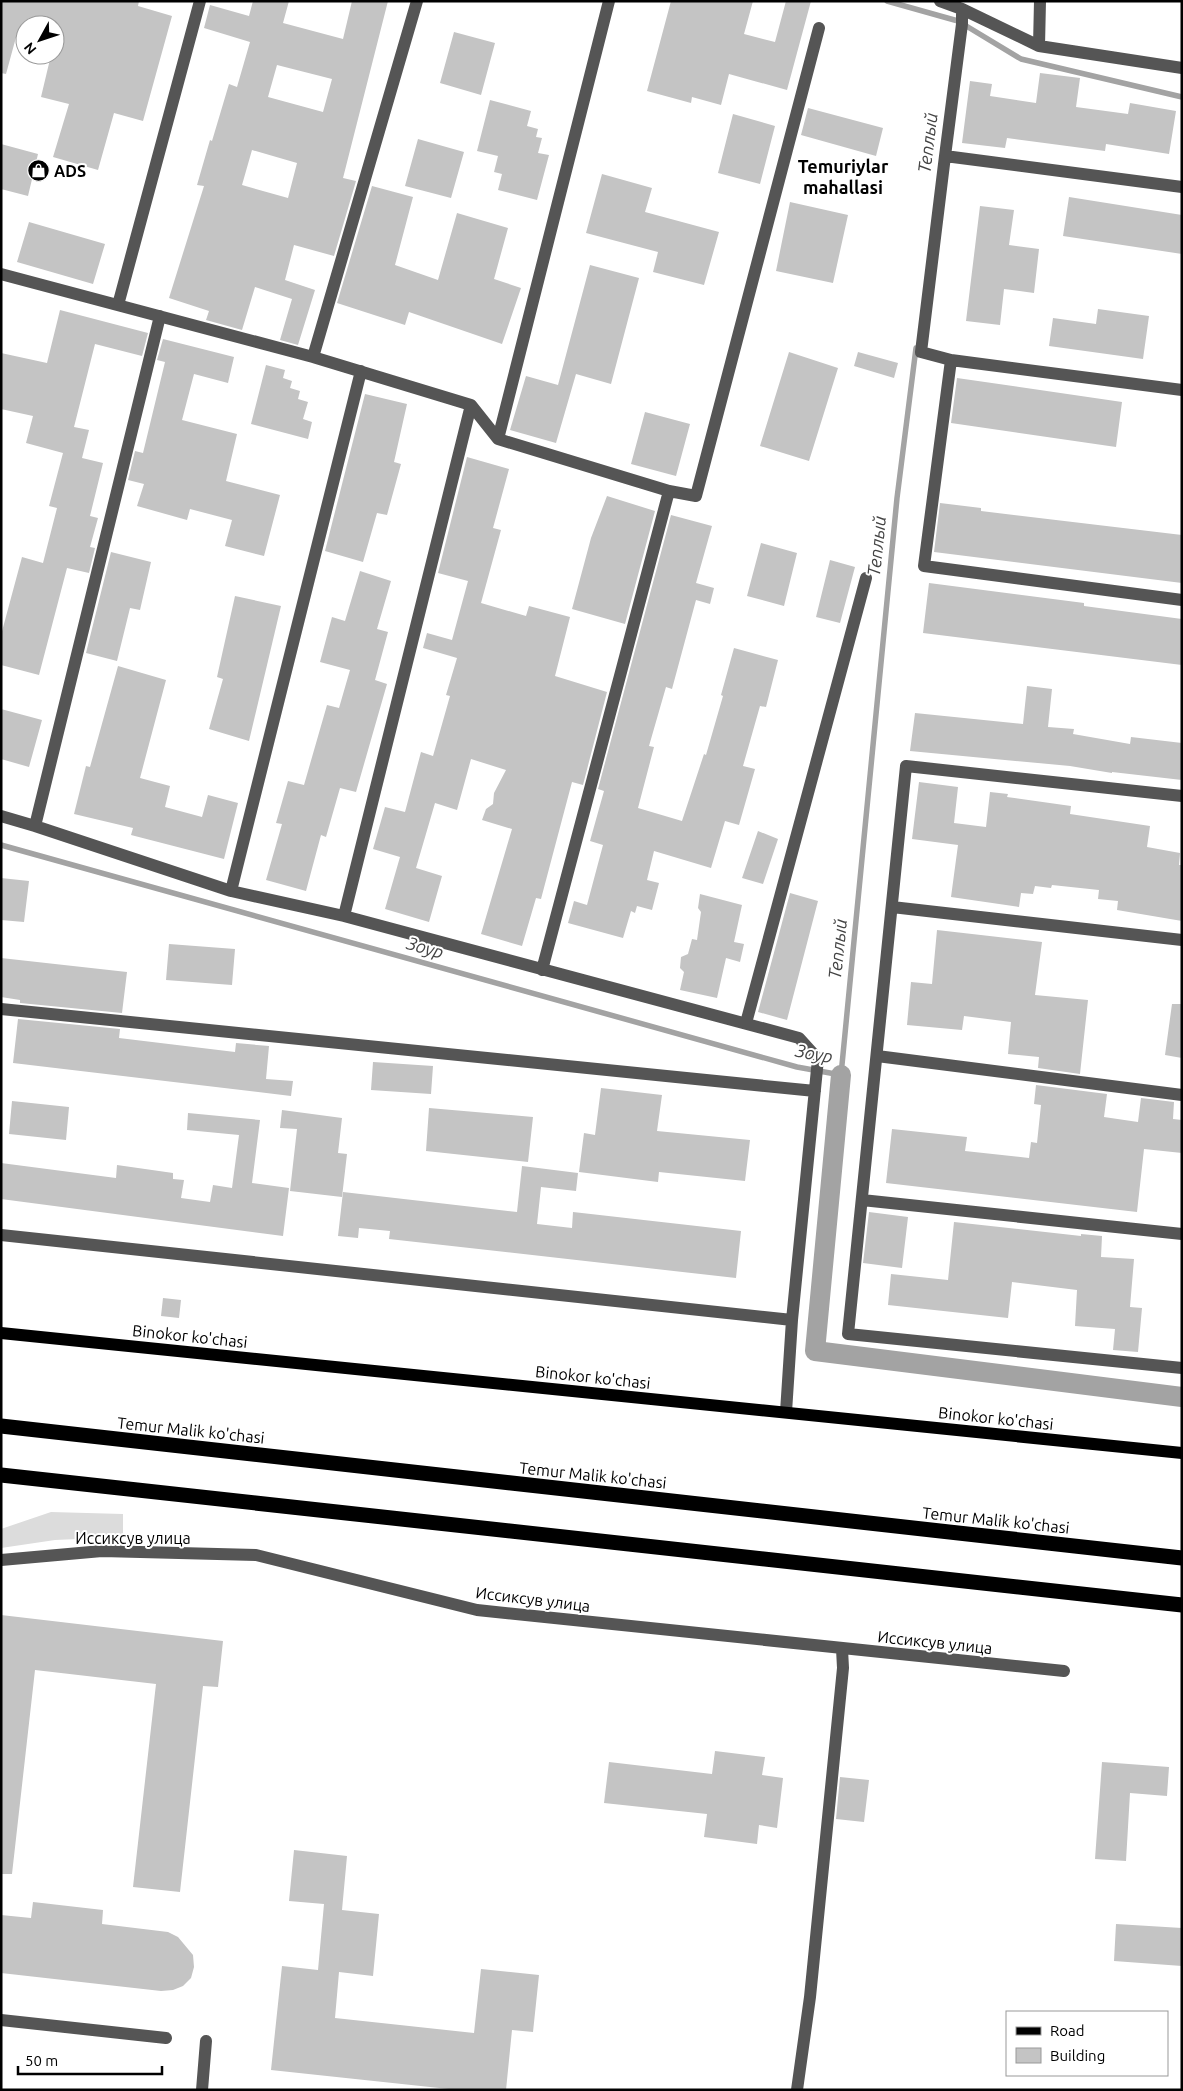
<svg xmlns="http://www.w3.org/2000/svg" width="1183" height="2091" viewBox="0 0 1183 2091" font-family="Ubuntu,sans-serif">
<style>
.green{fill:#dcdcdc}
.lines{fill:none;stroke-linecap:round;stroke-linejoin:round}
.stream{stroke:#a3a3a3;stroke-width:5.5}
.canal{stroke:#a3a3a3;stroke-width:20}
.building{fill:#c4c4c4;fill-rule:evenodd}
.minor{stroke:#555;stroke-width:12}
.major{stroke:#000;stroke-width:12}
.highway{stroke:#000;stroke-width:15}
.labels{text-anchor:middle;stroke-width:4;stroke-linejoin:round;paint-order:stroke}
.poi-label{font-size:16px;font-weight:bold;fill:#000;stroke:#fff;text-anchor:start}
.street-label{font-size:16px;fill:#000;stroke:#fff}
.water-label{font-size:18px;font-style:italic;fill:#444;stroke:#fff}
.neighbourhood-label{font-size:18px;font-weight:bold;fill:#000;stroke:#fff}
</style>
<rect width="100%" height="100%" fill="#fff"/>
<path class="green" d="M51,1512L123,1514V1537L55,1540L1,1548V1529Z"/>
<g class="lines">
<path class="stream" d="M887,1L958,21L1021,59L1182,97
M1,845L797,1067L841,1075L897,498L916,348"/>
<path class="canal" d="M841,1075L815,1351L1182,1397"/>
</g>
<path class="building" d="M1,1H139L138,6L172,16L143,121L114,113L98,170L53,157L69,104L41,97L51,55H55V25H25V32L18,30L6,74L1,73Z
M253,1H289L283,23L343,39L352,1H388L343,178L356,181L334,256L294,245L285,280L315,290L298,345L280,340L292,299L255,287L242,330L206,320L209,311L169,298L204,186L197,185L210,140L212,141L229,84L237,87L250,42L204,28L210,5L249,16ZM277,65L332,79L323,112L268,97ZM252,150L297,163L288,198L242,185Z
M671,1H753L744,34L775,42L786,1H811L787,90L729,74L721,105L692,97L691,103L647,91Z
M454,32L495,43L481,95L440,83Z
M1040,73L1080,78L1076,107L1128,114L1130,103L1176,111L1169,154L1106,144L1105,151L1007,138L1005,148L962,143L970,81L992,84L990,96L1036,103Z
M490,100L531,111L527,126L538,129L536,137L542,138L538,153L549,155L537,200L498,190L502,174L494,172L498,156L477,151Z
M808,108L883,128L876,156L801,135Z
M733,114L775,126L760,184L718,173Z
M418,139L464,152L451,198L405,186Z
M1,144L38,154L28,196L1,189Z
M602,174L652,188L645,212L719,232L704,285L653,272L658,252L586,233Z
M372,186L413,197L395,265L438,280L457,213L508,228L494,279L521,288L502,344L409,312L405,325L337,303Z
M1069,197L1182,215V254L1063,236Z
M790,202L848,215L833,283L776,271Z
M980,206L1014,210L1009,245L1039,249L1034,293L1004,289L1000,325L966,321Z
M29,222L105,244L93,284L17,262Z
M590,265L639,278L611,384L576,374L556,443L510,430L526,376L558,385Z
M1098,309L1149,316L1143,359L1049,346L1053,318L1096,324Z
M60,310L148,333L142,356L95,344L74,427L89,430L82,458L103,463L90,516L98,518L90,547L95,548L89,573L67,568L39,675L1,665V635L22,557L43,563L57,508L49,506L63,453L26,443L33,416L1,409V353L47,363Z
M163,339L234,357L228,383L194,374L182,420L237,434L226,481L280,495L264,556L225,546L232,520L190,509L187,520L137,506L144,484L128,480L135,451L143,453L165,362L157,360Z
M789,352L838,368L809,461L760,446Z
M858,352L898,363L894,378L854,366Z
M266,365L285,370L283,378L292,381L290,388L300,391L298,399L308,402L303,419L312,422L308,439L251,424Z
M957,378L1122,402L1116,447L951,423Z
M365,394L407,404L394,462L401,464L387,515L377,513L363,562L325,551Z
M645,412L690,424L676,476L631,464Z
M467,457L509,469L493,528L501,530L481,603L526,616L529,606L570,617L555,676L607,692L583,785L572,782L541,899L536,898L522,946L481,934L512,829L482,820L486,809L493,804L494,793L506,770L471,759L457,810L435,803L416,868L442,876L429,922L385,909L400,857L373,849L385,807L405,812L421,752L433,756L450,696L446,695L457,658L423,648L427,633L452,640L468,581L438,573Z
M607,496L655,511L625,624L572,609L591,538Z
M940,503L981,508V511L1182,535V583L934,552Z
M671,515L712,526L696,583L714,588L710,604L696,600L672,689L666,687L649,746L654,747L638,808L682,821L704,754L706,755L723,696L721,695L734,648L778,660L766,707L760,706L743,766L755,769L739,825L725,821L711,868L654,851L647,880L659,883L652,910L637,906L635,913L631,911L623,938L568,923L574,901L587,905L603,845L590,841L604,791L598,789Z
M761,543L797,553L784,606L747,596Z
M111,552L151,562L140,610L130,608L117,661L86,653Z
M830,560L855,567L840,623L816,617Z
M360,571L391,581L377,629L388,632L375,680L387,684L356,792L340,788L326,837L321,835L306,891L266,880L282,824L276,823L288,781L304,785L327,705L339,708L350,670L320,662L332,617L345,621Z
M929,583L1084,603V606L1182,619V665L923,633Z
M235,596L281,606L249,741L209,729L223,679L217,677Z
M118,666L166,680L140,778L170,786L165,807L202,817L208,795L238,803L224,859L131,835L133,828L74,814L86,766L90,767Z
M1027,686L1052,689L1048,727L1074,729L1073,734L1130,744L1131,737L1182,743V780L1112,772V773L1070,766L910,751L915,713L1023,724Z
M1,709L42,720L29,767L1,759Z
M919,782L958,787L954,823L986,827L990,792L1008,794L1007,797L1071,806L1070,814L1150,826L1147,847L1180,853L1179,865H1182V921L1117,910L1118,901L1098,899L1099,890L1052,885L1051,888L1035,886L1033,894L1021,893L1019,907L951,897L958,845L912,839Z
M758,831L778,839L763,884L742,878Z
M1,878L29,881L24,922L1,920Z
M790,893L818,901L787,1020L758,1012Z
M700,894L742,905L734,942L744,944L740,962L726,958L717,998L680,990L684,972L680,968L681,957L688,954L692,939L697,940L701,912L698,908Z
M937,930L1042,942L1035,995L1088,1000L1080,1074L1038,1068L1039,1057L1008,1054L1011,1022L964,1016L962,1030L907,1025L911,982L932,984Z
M169,944L235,949L232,985L166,980Z
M1,958L127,972L122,1013L20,1003V1000L1,997Z
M1172,1004H1182V1058L1165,1055Z
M18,1019L120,1029L119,1038L235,1052L236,1043L269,1046L266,1079L293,1081L291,1096L13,1063Z
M373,1062L433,1066L431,1094L371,1090Z
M1036,1085L1107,1094L1104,1117L1138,1122L1141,1098L1174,1102L1173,1119L1182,1120V1153L1144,1149L1137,1212L886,1183L892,1129L967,1137L965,1151L1029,1158L1031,1142L1037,1143L1041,1105L1034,1104Z
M601,1088L662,1095L657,1131L750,1140L745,1181L659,1172L658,1182L579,1172L584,1133L595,1135Z
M12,1101L69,1107L66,1140L9,1134Z
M429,1108L533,1117L528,1162L426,1151Z
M282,1110L342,1118L338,1153L347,1154L342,1197L290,1191L297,1129L280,1128Z
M188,1113L260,1120L252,1183L289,1188L283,1236L1,1199V1163L116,1178L117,1165L173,1173V1179L184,1180L181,1198L210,1202L213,1185L232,1188L239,1135L187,1130Z
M522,1166L578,1173L576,1191L541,1187L537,1224L572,1228L573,1212L741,1231L736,1278L389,1239L390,1231L359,1228L358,1238L338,1236L343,1192L517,1212Z
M869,1212L908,1217L902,1268L863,1263Z
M954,1222L1081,1236V1234L1102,1236L1101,1257L1134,1259L1130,1307L1142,1308L1138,1352L1113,1350L1115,1329L1075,1326L1077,1290L1012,1282L1008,1318L888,1305L891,1274L948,1280Z
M163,1298L181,1300L179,1318L161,1316Z
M1,1615L223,1641L218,1687L203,1686L180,1892L133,1887L156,1684L35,1670L12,1874H1Z
M715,1751L765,1757L762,1775L783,1778L777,1828L759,1825L757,1844L704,1837L707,1814L604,1803L609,1762L712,1774Z
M1102,1762L1169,1767L1167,1796L1130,1793L1126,1861L1095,1859Z
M840,1777L869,1780L864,1822L836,1819Z
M294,1850L347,1856L342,1910L379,1914L373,1976L339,1972L335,2018L474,2033L481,1969L539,1975L533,2032L512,2030L506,2090H458L271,2070L282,1966L318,1970L324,1904L289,1901Z
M33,1902L103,1910L102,1924L168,1932L178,1937L193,1955L194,1967L191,1978L183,1986L173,1990L161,1991L1,1973V1915L31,1918Z
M1116,1924L1182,1928V1966L1114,1961Z"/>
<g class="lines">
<path class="minor" d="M940,1L962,9L1039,46L1182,68
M962,9V24L945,156L1182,187
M1039,46L1040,1
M945,156L921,352L951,360L1182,390
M1,274L313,357L471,405L498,439L669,491
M118,305L200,1
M313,357L417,1
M951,360L924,566L1182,600
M498,439L609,1
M1182,796L906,766L848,1334L1182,1368
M1,816L35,826L231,891L344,916L799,1038L818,1059L792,1320L786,1412
M35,826L160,316
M231,891L361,371
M892,907L1182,940
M344,916L471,405
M542,970L669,491L696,496L819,28
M1,1009L815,1091
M746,1023L866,578
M877,1056L1182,1095
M862,1200L1182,1234
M1,1235L792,1320
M1,1560L102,1551L256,1555L477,1610L1064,1671
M1,2020L166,2038
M202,2090L206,2041
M797,2090L810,1997L843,1668L842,1649"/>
<path class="major" d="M1,1333L1182,1453"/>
<path class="highway" d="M1,1426L1182,1558
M1,1475L1182,1605"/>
</g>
<defs>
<symbol id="shop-disc" viewBox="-11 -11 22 22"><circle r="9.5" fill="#000" stroke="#fff"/><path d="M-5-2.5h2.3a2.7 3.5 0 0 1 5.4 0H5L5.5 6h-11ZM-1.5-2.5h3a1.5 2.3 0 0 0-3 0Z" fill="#fff"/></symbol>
</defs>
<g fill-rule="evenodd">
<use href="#shop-disc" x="26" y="158" width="25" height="25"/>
</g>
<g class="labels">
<g class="poi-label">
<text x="54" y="177">ADS</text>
</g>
<g class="street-label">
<text transform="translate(190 1336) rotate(6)" y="6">Binokor ko'chasi</text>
<text transform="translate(593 1377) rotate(6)" y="6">Binokor ko'chasi</text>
<text transform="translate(996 1418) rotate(6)" y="6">Binokor ko'chasi</text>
<text transform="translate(191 1430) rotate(6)" y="6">Temur Malik ko'chasi</text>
<text transform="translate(593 1475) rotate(6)" y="6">Temur Malik ko'chasi</text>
<text transform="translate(996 1520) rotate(6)" y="6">Temur Malik ko'chasi</text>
<text x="133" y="1544">Иссиксув улица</text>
<text transform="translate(533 1599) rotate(7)" y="6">Иссиксув улица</text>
<text transform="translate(935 1642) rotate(6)" y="6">Иссиксув улица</text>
</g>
<g class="water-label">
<text transform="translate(928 143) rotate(-83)" y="6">Теплый</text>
<text transform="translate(877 546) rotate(-84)" y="6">Теплый</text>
<text transform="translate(425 948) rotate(16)" y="6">Зоур</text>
<text transform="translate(838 949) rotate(-84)" y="6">Теплый</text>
<text transform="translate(814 1054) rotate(11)" y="6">Зоур</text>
</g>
<g class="neighbourhood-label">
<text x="843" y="173">Temuriylar<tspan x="843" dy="21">mahallasi</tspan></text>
</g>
</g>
<rect width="1183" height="2091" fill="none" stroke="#000000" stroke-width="5"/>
<rect x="1006" y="2011" width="162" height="65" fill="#ffffff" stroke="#999999"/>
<rect x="1016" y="2027" width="25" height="8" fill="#000000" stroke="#999999"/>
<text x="1050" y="2036" font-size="15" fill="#000000">Road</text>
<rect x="1016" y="2048" width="25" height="15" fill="#c4c4c4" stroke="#999999"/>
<text x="1050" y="2061" font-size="15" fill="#000000">Building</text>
<g transform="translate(40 40) rotate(230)"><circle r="24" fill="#ffffff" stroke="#999999"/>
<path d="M0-4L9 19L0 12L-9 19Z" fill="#000000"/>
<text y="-8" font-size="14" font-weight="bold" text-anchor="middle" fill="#000000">N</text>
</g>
<path d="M18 2066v8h144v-8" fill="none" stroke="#000000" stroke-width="2.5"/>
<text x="25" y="2066" font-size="15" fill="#000000" stroke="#ffffff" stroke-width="4" paint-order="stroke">50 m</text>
</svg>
